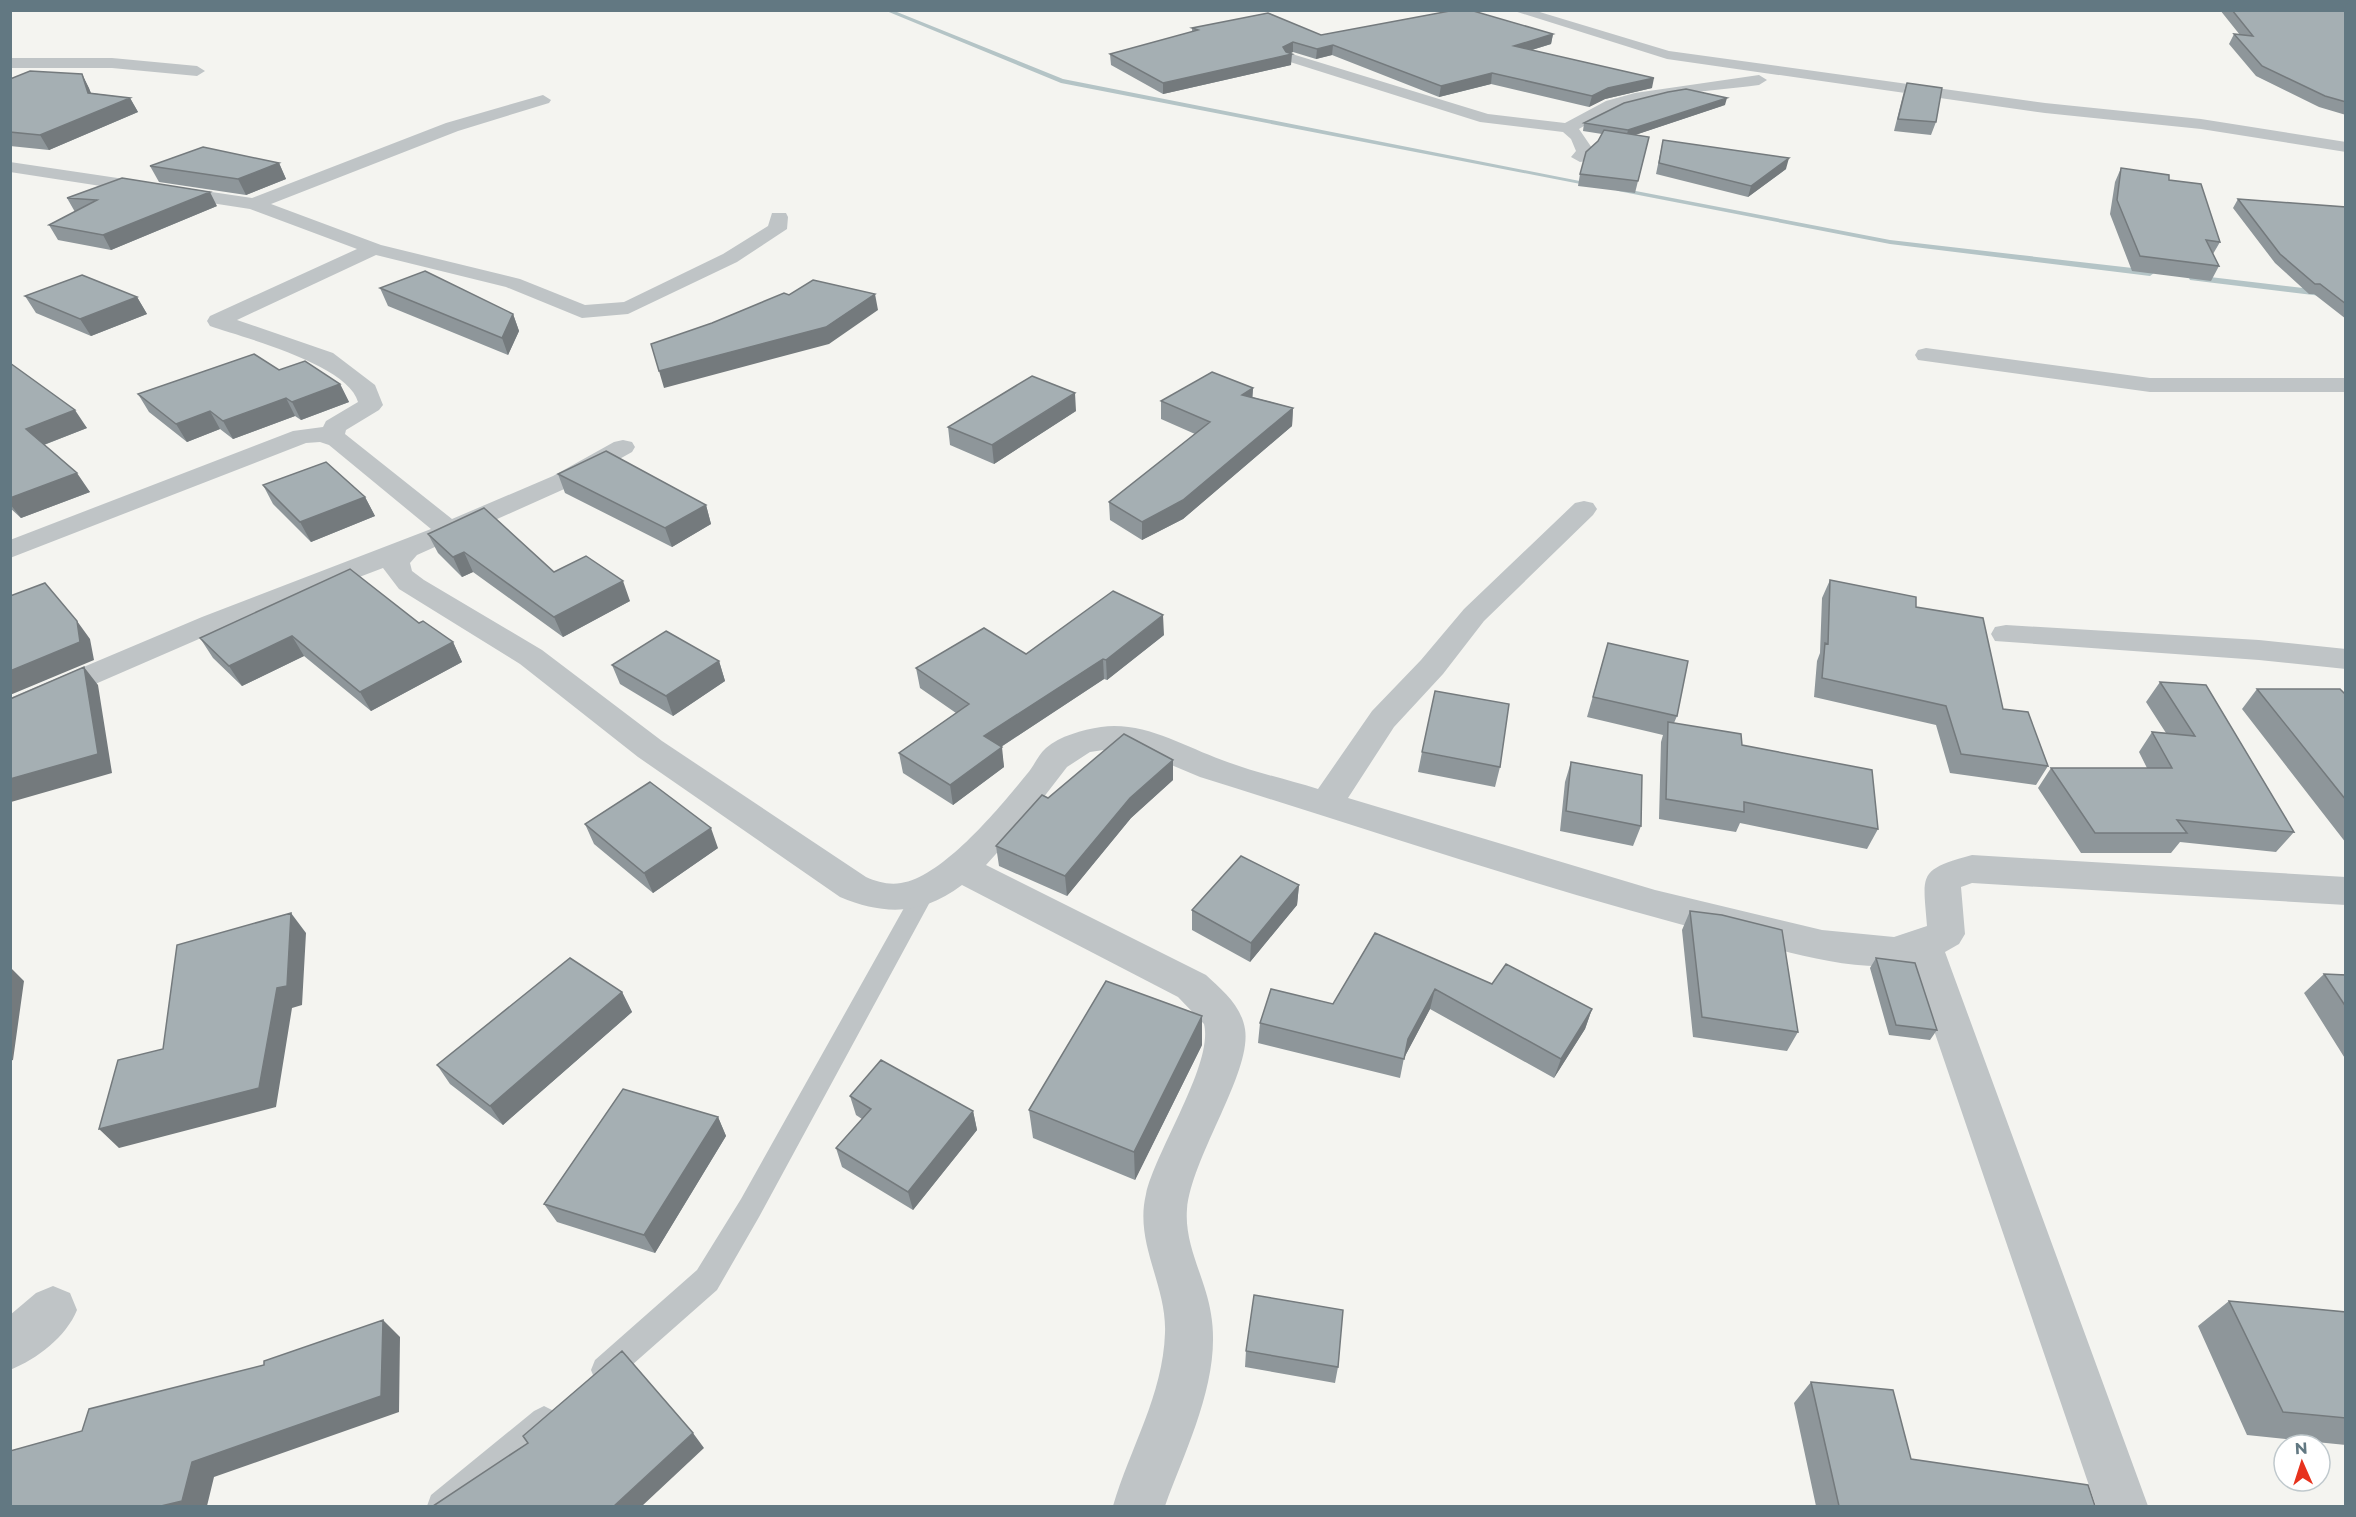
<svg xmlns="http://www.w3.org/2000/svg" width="2356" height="1517" viewBox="0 0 2356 1517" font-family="Montserrat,sans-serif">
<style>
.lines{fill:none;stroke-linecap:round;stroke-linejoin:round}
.stream{fill:#b4c4c6;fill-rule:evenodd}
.service{fill:#bfc4c6;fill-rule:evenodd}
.minor{fill:#bfc4c6;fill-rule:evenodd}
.wall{fill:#8e969a}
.shaded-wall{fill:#747a7d}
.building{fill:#a5afb3;stroke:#747a7d;stroke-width:1.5}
</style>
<rect width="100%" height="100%" fill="#f4f4f0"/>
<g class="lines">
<path class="stream" d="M892,10L1063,79L1600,185L1596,187L1061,83L884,10Z
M1615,187L1890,240L2150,270L2154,273L2150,276L1890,244L1618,191L1614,189Z
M2193,275L2346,293V299L2190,280L2189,278Z"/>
<path class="service" d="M926,881L934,883L937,889L759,1217L717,1290L615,1380L605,1384L595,1380L591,1370L595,1360L697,1270L741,1199L918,883Z
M544,1406L554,1411L559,1421L554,1431L465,1506H427L431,1495L534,1411Z"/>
<path class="minor" d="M1511,10H1533L1669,51L2045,103L2201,119L2346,142V152L2201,129L2045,113L1667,59Z
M1292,54L1488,114L1565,123L1606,101L1635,93L1759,75L1767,80L1759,85C1697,93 1633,93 1579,129L1594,151L1586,161L1580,162L1571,157L1576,151L1571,139L1563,132L1480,122L1287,61L1285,58Z
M10,58H112L197,66L205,71L197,76L112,68H10Z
M543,95L551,100L549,103L458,131L271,204L381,245L520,279L585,305L624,302L723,254L768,226L772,213H786L788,217L787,229L737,262L628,314L582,318L506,287L376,255L237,320L333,353L375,385L383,405L379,410L346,430L345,434L452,519L553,476L614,442L623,440L632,442L635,447L632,452L571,486L417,555L410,563L412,571L424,580L542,650L662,741L866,877C877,882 889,885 901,883C943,877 1001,806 1027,774C1034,766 1038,755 1046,748C1060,736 1082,730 1101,727C1144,721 1183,746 1222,760C1253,772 1286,779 1318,789L1372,711L1421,660L1464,609L1575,503L1584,501L1593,503L1597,509L1593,515L1484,621L1443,674L1394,727L1348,798L1655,890L1822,930L1894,937L1927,926C1923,874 1917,870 1972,855L2346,877V905L1972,883L1961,887L1965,934L1959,944L1945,952L2148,1506H2096L1911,963C1860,975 1785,951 1734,938C1554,893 1377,832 1200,777L1138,751L1117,748L1090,752L1067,767L1023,824L986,865L1206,975C1222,990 1241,1005 1245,1029C1252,1072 1192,1156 1187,1209C1184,1246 1206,1279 1211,1314C1222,1378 1186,1448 1165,1506H1113C1130,1448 1163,1395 1165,1333C1167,1285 1134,1243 1146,1194C1156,1150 1214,1063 1204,1024L1178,997L962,885C922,915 886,916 840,897L638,757L520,664L399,589L383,568L222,629L10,721V698L202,617L431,529L329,445L320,442L306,443L10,558V540L293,431L323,427L326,421L358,402C349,365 245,338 210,326L207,321L210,316L357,249L250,209L10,172V162L252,198L446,123Z
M1926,348L2150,378H2346V392H2150L1918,360L1915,355L1918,350Z
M2006,625L2259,640L2346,649V669L2259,660L1995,641L1991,634L1995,627Z
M53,1286L70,1293L77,1310C66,1337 37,1359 10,1370V1315L36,1293Z"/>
</g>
<path class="wall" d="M2220,10H2346V115L2319,107L2256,76L2229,44L2234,34L2240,35Z
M1192,28L1321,35L1553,34L1551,44L1532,50L1652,88L1605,99L1589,107L1491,84L1439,97L1332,55L1316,59L1293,52L1290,53L1291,65L1163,94L1111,65L1110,54L1192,32Z
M82,74L91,93L130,98L138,112L49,150L10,146V79Z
M1907,83L1936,122L1931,135L1894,131L1903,95Z
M1725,105L1635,135L1649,137L1635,193L1578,186L1580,174L1602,134L1583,131L1584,123Z
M1663,140L1786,169L1748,197L1656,174Z
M279,163L286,179L246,195L159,182L150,166Z
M2121,168L2169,180L2220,242L2213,254L2219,266L2211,281L2132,271L2110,214L2115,182Z
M67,198L217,206L111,250L58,240L49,225L75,212Z
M2238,199L2346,207V319L2314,294H2309L2275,263L2233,208Z
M380,288L513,314L519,331L508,355L388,306Z
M25,296L137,297L147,314L91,336L36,313Z
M10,363L87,428L44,445L90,492L21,518L10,508Z
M279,370L340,384L349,402L301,420L295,416L233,439L220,429L187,442L149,412L138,394Z
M1253,388L1252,397L1293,408L1292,426L1183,519L1142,540L1110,520L1109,502L1195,434L1161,419V401Z
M1076,411L994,464L950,445L948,427Z
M558,474L706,505L711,524L672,547L565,493Z
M263,485L365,497L375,516L311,542L273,504Z
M428,534L630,601L563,637L473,572L462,577L438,553Z
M1830,580L1916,607L2003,709L2048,766L2036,785L1950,773L1936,725L1814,697L1817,661L1820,653L1822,598Z
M419,623L453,642L462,662L371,711L304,656L242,686L213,658L200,638Z
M1164,635L1107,680L1104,679L1001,747L1004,767L953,805L903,773L899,753L956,713L920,688L916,668L1026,654Z
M1608,643L1677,716L1674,723L1742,745L1878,829L1867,849L1740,823L1736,832L1659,819L1661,742L1663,735L1587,717Z
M719,661L725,681L673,716L620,684L612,665Z
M2160,682L2294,832L2276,852L2180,842L2171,853H2081L2038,788L2051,768H2147L2139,752L2152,732L2166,733L2146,702Z
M2257,689L2346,695V843L2242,709Z
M1422,752L1500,767L1495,787L1418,772Z
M1571,762L1641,826L1633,846L1560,831L1565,782Z
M1173,780L1131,818L1067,896L999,866L996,846L1048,798Z
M585,824L718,848L653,893L594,844Z
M1299,885L1297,905L1250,962L1192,930V910Z
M1690,911L1798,1032L1787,1051L1693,1037L1682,930Z
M1375,933L1492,984L1592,1009L1585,1029L1554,1078L1430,1009L1404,1058L1400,1078L1258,1043L1260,1023L1333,1004Z
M1876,958L1937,1030L1930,1040L1889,1035L1870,968Z
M2324,974L2346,975V1060L2304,993Z
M622,992L632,1012L503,1125L450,1084L437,1065Z
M1202,1045L1135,1180L1033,1138L1029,1110Z
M850,1096L973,1111L977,1130L913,1210L842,1167L836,1148L862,1119L856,1115Z
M718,1117L726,1136L655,1253L557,1222L544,1204Z
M2229,1301L2346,1312V1445L2247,1435L2198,1326Z
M1246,1351L1338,1367L1335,1383L1245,1367Z
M1811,1382L1911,1459L2095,1506H1816L1794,1403Z"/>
<path class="shaded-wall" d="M1553,34L1551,44L1512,56L1514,46Z
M1293,42V52L1287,55L1292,54L1291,65L1163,94V83L1283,47Z
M1333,45L1332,55L1316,59L1317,49Z
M1492,73L1491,84L1439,97L1441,86Z
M82,74L89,88L96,107L88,93Z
M1654,78L1652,88L1605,99L1589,107L1592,96L1608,88Z
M130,98L138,112L49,150L40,135Z
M1727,98L1725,105L1626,138L1628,130Z
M1789,158L1786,169L1748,197L1751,186Z
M279,163L286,179L246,195L238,179Z
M210,192L217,206L111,250L103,235Z
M875,294L878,310L829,344L664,388L659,371Z
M137,297L147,314L91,336L80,319Z
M513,314L519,331L508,355L502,338Z
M340,384L349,402L301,420L292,402Z
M1253,388L1252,406L1242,395Z
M1075,393L1076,411L994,464L992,445Z
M286,398L295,416L233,439L223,421Z
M1293,408L1292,426L1183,519L1142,540V522Z
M75,410L87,428L38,447L26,429Z
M210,411L220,429L187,442L176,424Z
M77,473L90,492L21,518L10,504V498Z
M365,497L375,516L311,542L300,522Z
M706,505L711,524L672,547L665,528Z
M464,552L473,572L462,577L453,557Z
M623,581L630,601L563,637L554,617Z
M1163,615L1164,635L1107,680L1106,660Z
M77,621L90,639L94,660L10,695V671Z
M292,636L304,656L242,686L229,666Z
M453,642L462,662L371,711L360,692Z
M1103,659L1104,679L987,756L984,736Z
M719,661L725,681L673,716L666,696Z
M84,667L98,685L112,773L11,802L10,801V779Z
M1002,747L1004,767L953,805L950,785Z
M1173,760V780L1131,818L1067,896L1065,876L1130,798Z
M711,828L718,848L653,893L644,873Z
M1299,885L1297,905L1250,962L1251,943Z
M291,913L306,933L302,1005L292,1008L276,1107L119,1148L99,1129L277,988Z
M10,967L24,981L13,1060L10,1061Z
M1435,989L1430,1009L1404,1058L1408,1039Z
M622,992L632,1012L503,1125L490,1106Z
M1592,1009L1585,1029L1554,1078L1561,1059Z
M1202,1016V1045L1135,1180L1134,1152Z
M973,1111L977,1130L913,1210L908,1192Z
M718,1117L726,1136L655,1253L644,1235Z
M383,1320L400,1337L399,1412L214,1477L207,1506H161L192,1462Z
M693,1433L704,1448L642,1506H614Z"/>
<path class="building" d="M1455,10H1470L1553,34L1514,46L1654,78L1608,88L1592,96L1492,73L1441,86L1333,45L1317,49L1293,42L1283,47L1286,52L1292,54L1163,83L1110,54L1198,30L1192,28L1268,13L1321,35Z
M2232,10H2346V102L2325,96L2262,66L2234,34L2253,36Z
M30,71L82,74L88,93L130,98L40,135L10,132V79Z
M1907,83L1942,88L1936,122L1898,119Z
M1686,89L1727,98L1628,130L1584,123L1624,103L1668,92Z
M1604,130L1649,137L1638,181L1580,174L1586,152L1598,141Z
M1663,140L1789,158L1751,186L1659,163Z
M203,147L279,163L238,179L150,166Z
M2121,168L2169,175V180L2201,184L2220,242L2206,240L2219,266L2140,256L2117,200Z
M122,178L210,192L103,235L49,225L97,200L67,198Z
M2238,199L2346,207V304L2320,284H2315L2280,254Z
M425,271L513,314L502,338L380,288Z
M82,275L137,297L80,319L25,296Z
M813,280L875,294L826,327L659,371L651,344L712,323L784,293L789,295Z
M254,354L279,370L305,361L340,384L292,402L286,398L223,421L210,411L176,424L138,394Z
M10,363L75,410L26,429L77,473L10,498Z
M1212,372L1253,388L1242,395L1293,408L1183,500L1142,522L1109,502L1210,422L1161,401Z
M1032,376L1075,393L992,445L948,427Z
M606,451L706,505L665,528L558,474Z
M326,462L365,497L300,522L263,485Z
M484,508L554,572L586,556L623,581L554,617L464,552L453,557L428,534Z
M350,569L419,623L423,621L453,642L360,692L292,636L229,666L200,638Z
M1830,580L1916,597V607L1983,618L2003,709L2028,712L2048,766L1961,754L1946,706L1822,678L1825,643L1828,644Z
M45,583L77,621L80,642L10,671V596Z
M1113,591L1163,615L1106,660L1103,659L984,736L1002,747L950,785L899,753L969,704L916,668L984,628L1026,654Z
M666,631L719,661L666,696L612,665Z
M1608,643L1688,661L1677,716L1593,697Z
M84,667L98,754L10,779V699Z
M2160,682L2206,685L2294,832L2177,820L2187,833H2095L2051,768H2172L2152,732L2195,736Z
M2257,689H2340L2346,695V800Z
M1435,691L1509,704L1500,767L1422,752Z
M1668,722L1741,734L1742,745L1872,770L1878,829L1744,802V812L1666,799Z
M1124,734L1173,760L1130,798L1065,876L996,846L1042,795L1048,798Z
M1571,762L1642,775L1641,826L1566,811Z
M650,782L711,828L644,873L585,824Z
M1241,856L1299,885L1251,943L1192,910Z
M1690,911L1722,915L1782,930L1798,1032L1702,1017Z
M291,913L287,986L277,988L259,1088L99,1129L118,1060L163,1049L177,945Z
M1375,933L1492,984L1506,964L1592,1009L1561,1059L1435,989L1408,1039L1404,1059L1260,1023L1271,989L1333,1004Z
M570,958L622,992L490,1106L437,1065Z
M1876,958L1915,963L1937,1030L1896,1025Z
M2324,974L2346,975V1007Z
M1106,981L1202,1016L1134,1152L1029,1110Z
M881,1060L973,1111L908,1192L836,1148L871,1109L850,1096Z
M623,1089L718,1117L644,1235L544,1204Z
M1254,1295L1343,1310L1338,1367L1246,1351Z
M2229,1301L2346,1312V1418L2283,1412Z
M383,1320L381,1396L192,1462L182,1501L161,1506H10V1451L82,1431L89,1409L264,1365V1361Z
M622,1351L693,1433L614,1506H433L528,1443L523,1436Z
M1811,1382L1893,1390L1911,1459L2088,1485L2095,1506H1839Z"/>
<rect width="2356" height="1517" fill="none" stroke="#627882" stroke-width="24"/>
<g transform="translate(2302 1463) rotate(357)"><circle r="28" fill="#ffffff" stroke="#c0c9cd" stroke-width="1.5"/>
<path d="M0-4.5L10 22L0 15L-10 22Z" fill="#e7321d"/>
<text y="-9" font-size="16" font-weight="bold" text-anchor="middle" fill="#627882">N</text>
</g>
</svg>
